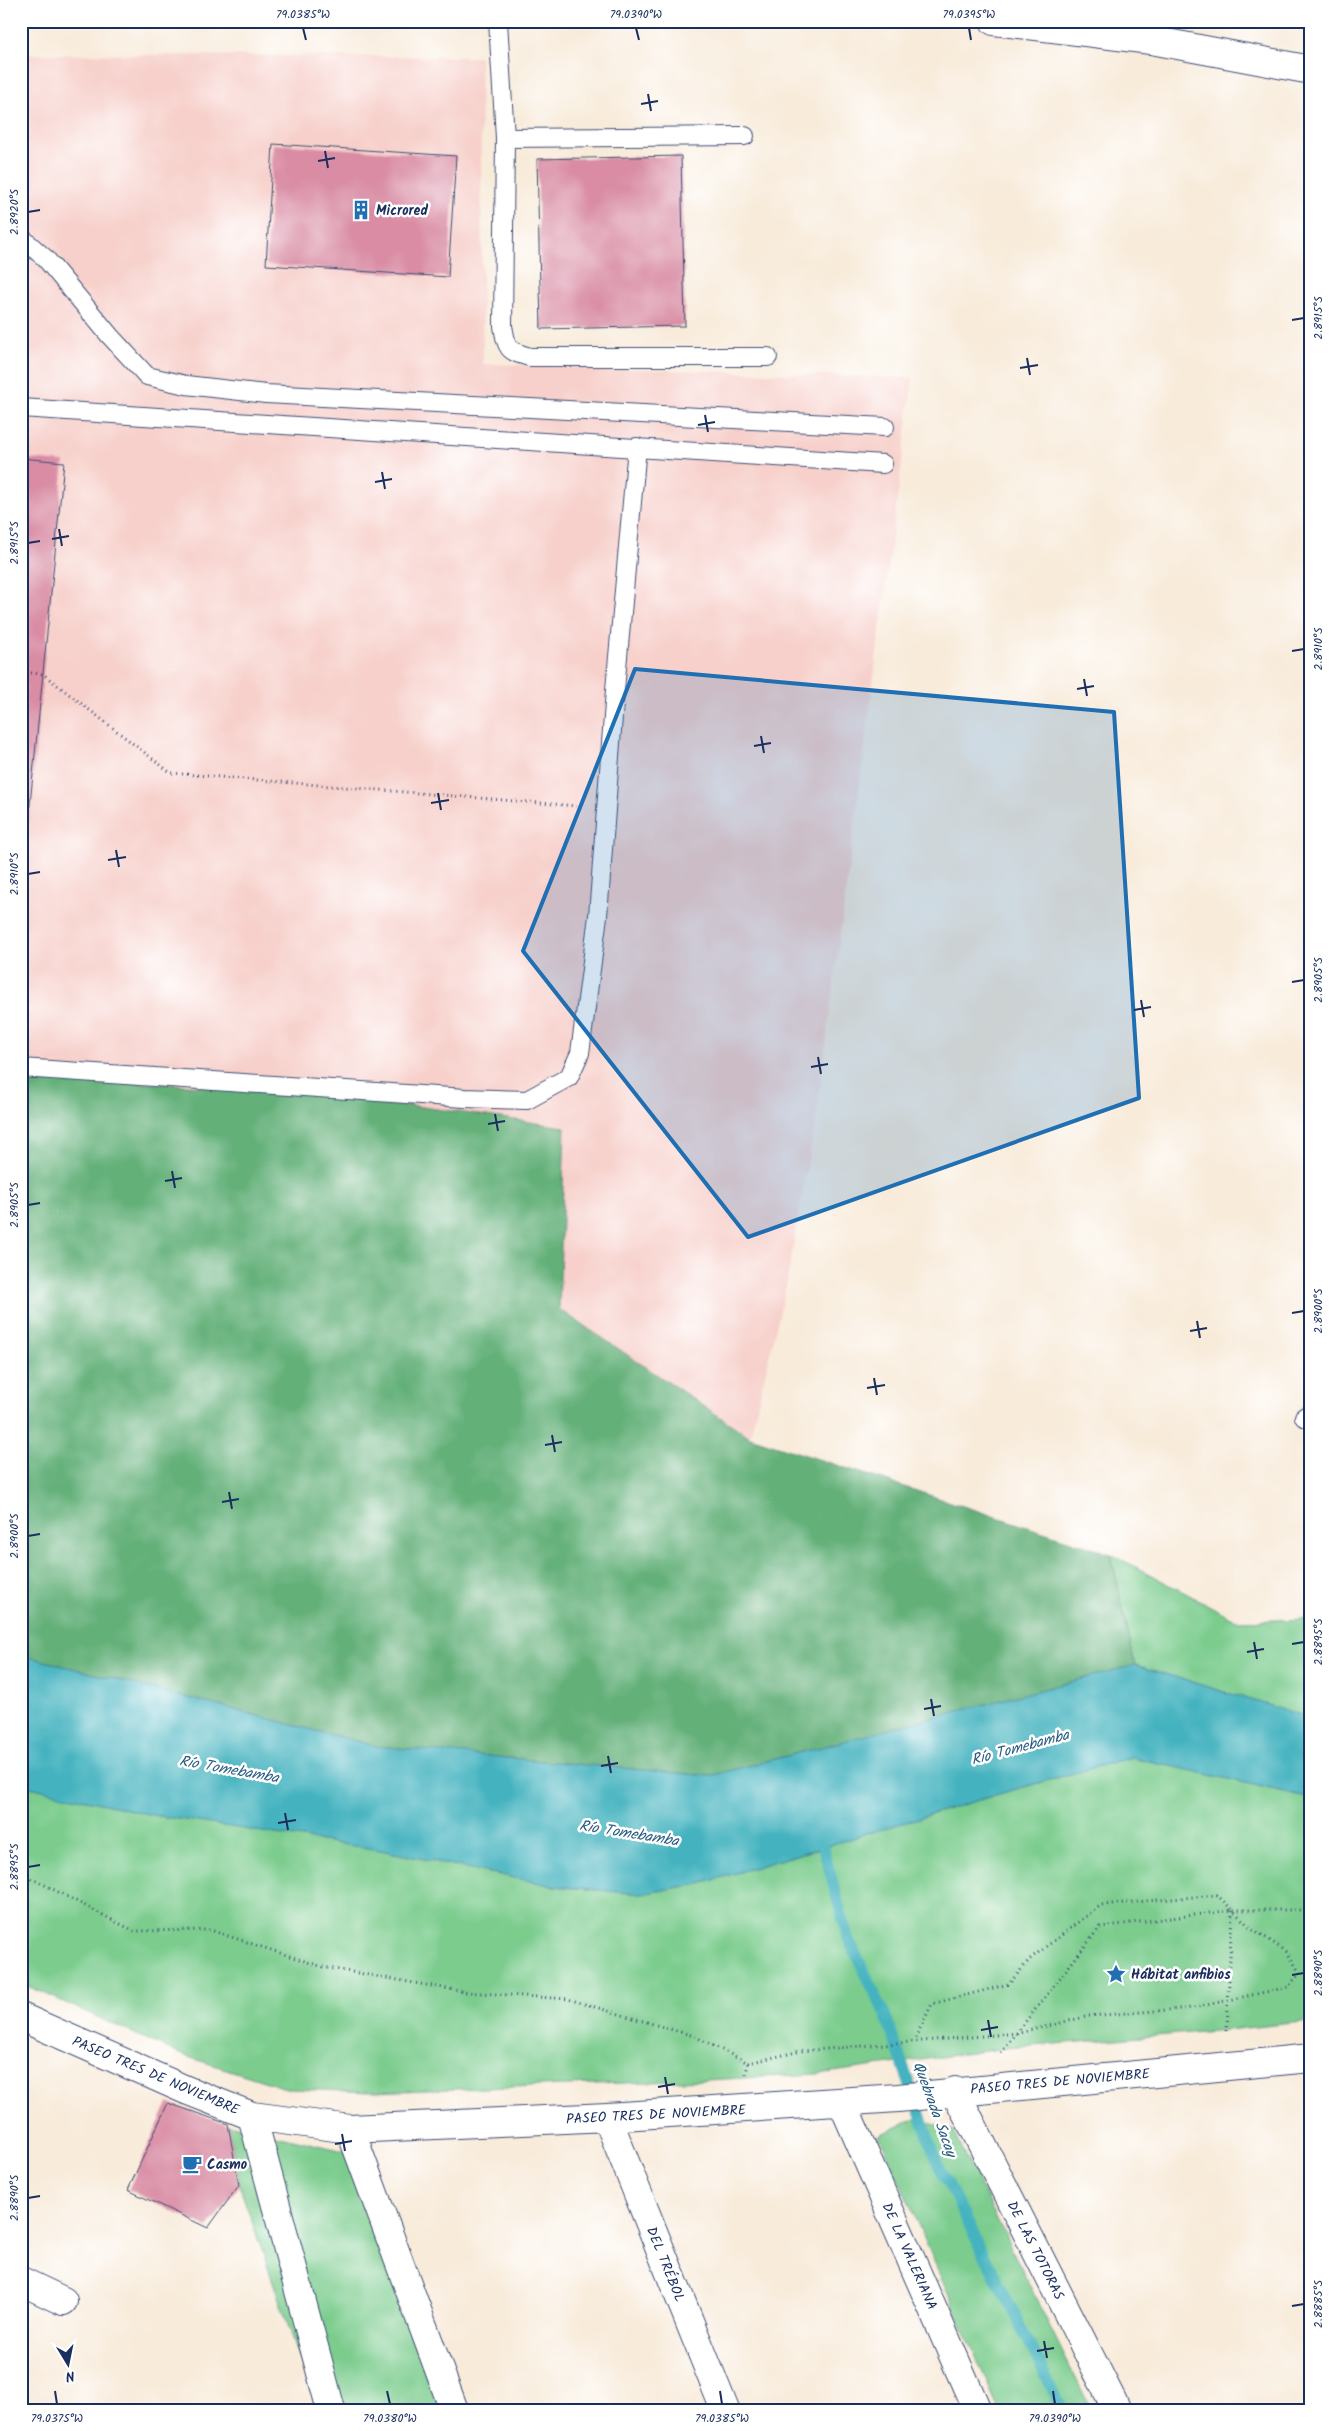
<svg xmlns="http://www.w3.org/2000/svg" width="1332" height="2431" viewBox="0 0 1332 2431" font-family="Kalam,sans-serif">
<style>
.built{fill:#f7d0cb}
.green{fill:#7bcc8e;stroke:#4b7e76}
.forest{fill:#64b079;stroke:#40706c}
.water{fill:#44b3bf;stroke:#30718e}
.lines{fill:none;stroke-linecap:round;stroke-linejoin:round}
.stream{stroke:#44b3bf;stroke-width:11}
.building{fill:#d98ca4}
.service-casing{stroke:#3c4b71;stroke-width:20}
.minor-casing{stroke:#3c4b71;stroke-width:30}
.path{stroke:#3c4b71;stroke-width:3;stroke-dasharray:1 4;stroke-linecap:butt}
.service{stroke:#fff;stroke-width:18}
.minor{stroke:#fff;stroke-width:28}
.marked{fill:#1f6fb2;fill-opacity:0.2;stroke:#1f6fb2;stroke-width:4;stroke-linejoin:round}
.ticks{fill:none;stroke:#1b2f5e;stroke-width:2}
.labels{text-anchor:middle;stroke-width:5;stroke-linejoin:round;paint-order:stroke}
.poi-label{font-size:14px;font-weight:bold;fill:#1b2f5e;stroke:#fff;text-anchor:start}
.street-label{font-size:14px;fill:#1b2f5e;stroke:#fff}
.water-label{font-size:15px;font-style:italic;fill:#295d80;stroke:#fff}
.neatline{fill:none;stroke:#1b2f5e;stroke-width:2}
.ticks-label{font-size:12px;text-anchor:middle;fill:#1b2f5e}
</style>
<rect width="100%" height="100%" fill="#fff"/>
<filter id="ink" filterUnits="userSpaceOnUse"><feTurbulence type="fractalNoise" baseFrequency=".02" numOctaves="2"/><feDisplacementMap in="SourceGraphic" scale="10" xChannelSelector="R" yChannelSelector="G"/><feConvolveMatrix kernelMatrix="1 2 1 2 8 2 1 2 1" color-interpolation-filters="sRGB"/></filter>
<filter id="wash" filterUnits="userSpaceOnUse"><feTurbulence type="fractalNoise" baseFrequency=".0096" numOctaves="4" result="noise"/><feDisplacementMap in="SourceGraphic" scale="20" xChannelSelector="R" yChannelSelector="G"/><feGaussianBlur stdDeviation="1.12" result="paint"/><feColorMatrix in="noise" values="0 0 0 0 0 0 0 0 0 0 0 0 0 0 0 0 0 1.4 0 .05"/><feComposite in="paint" operator="in"/></filter>
<g filter="url(#wash)">
<rect width="100%" height="100%" fill="#f8ebda"/>
<path class="built" d="M21,54L480,57L483,364L913,378L817,1111L787,1281L750,1437L21,1655Z"/>
<path class="green" d="M1111,1554L1239,1621L1311,1619V1718L1135,1665Z
M1132,1757L1311,1798V2021L1227,2030L1007,2048L818,2074L707,2080L373,2092L289,2089L182,2055L21,1983V1785L153,1815L381,1850L554,1886L641,1894L703,1883L1002,1793Z
M915,2119L953,2130L1091,2410H999L879,2135Z
M228,2124L357,2154L450,2410H318L239,2185Z"/>
<path class="forest" d="M21,1077L309,1091L565,1127L559,1309L750,1437L1111,1554L1135,1665L710,1776L375,1746L21,1655Z"/>
<path class="water" d="M21,1655L375,1746L710,1776L1135,1665L1311,1718V1798L1132,1757L1002,1793L703,1883L641,1894L554,1886L380,1850L153,1815L21,1785Z"/>
<g class="lines">
<path class="stream" d="M819,1833L848,1938L885,2014L937,2162L1063,2410"/>
</g>
<g id="blocks">
<path class="building" d="M273,144L456,156L448,277L266,265Z
M681,156L685,326L541,329L537,159Z
M21,458L64,462L23,875H21Z
M168,2103L228,2124L239,2185L208,2228L128,2190Z"/>
</g>
</g>
<g filter="url(#ink)">
<use href="#blocks" fill-opacity="0" stroke="#3c4b71" stroke-width="1"/>
<g class="lines">
<defs>
<path id="service" d="M498,21L505,138L503,326C507,349 507,351 530,357H768
M505,138L745,136
M21,237L46,259L110,336L147,376L186,385L266,394L885,427
M21,408L883,464
M21,1068L465,1098L527,1100L569,1077L580,1053L598,916L615,690L637,447
M1304,1417L1311,1413"/>
<path id="minor" d="M994,21L1151,40L1311,70
M21,2017L186,2090L252,2116L350,2129L607,2117L898,2098L1311,2058
M955,2091L1117,2410
M842,2102L977,2410
M252,2116L331,2410
M607,2117L725,2410
M350,2129L454,2410
M21,2281L63,2301"/>
</defs>
<use href="#service" class="service-casing"/>
<use href="#minor" class="minor-casing"/>
<path class="path" d="M21,672L43,674L171,773L577,806
M21,1877L37,1881L134,1931L210,1930L323,1967L466,1992L568,1999L694,2036L748,2063L746,2074
M1227,2031L1232,1910
M1001,2053L1100,1927L1233,1910H1311
M748,2063L801,2051L1019,2033L1089,2016L1193,2008L1288,1987L1300,1973L1287,1952L1250,1927L1217,1895L1101,1905L1030,1959L1009,1984L932,2004L914,2041"/>
<use href="#service" class="service"/>
<use href="#minor" class="minor"/>
</g>
</g>
<path class="marked" d="M635,669L1114,712L1139,1098L748,1237L523,951Z"/>
<path class="ticks" d="M303,28L306,40M636,28L639,40M969,28L971,40M648,94L651,111M641,104L658,101M325,151L328,168M318,161L335,158M28,212L40,210M1292,320L1304,318M1027,358L1030,375M1020,368L1038,365M705,415L708,432M698,425L715,422M382,472L385,489M375,482L392,479M59,529L62,546M52,539L69,536M28,543L40,541M1292,651L1304,649M1084,679L1087,696M1077,689L1094,686M761,736L764,753M754,746L771,743M438,793L441,810M431,803L449,800M116,850L119,867M108,860L126,857M28,874L40,872M1292,982L1304,980M1141,1000L1144,1017M1134,1010L1151,1007M818,1057L821,1074M811,1067L828,1064M495,1114L498,1131M488,1124L505,1121M172,1171L175,1188M165,1181L182,1178M28,1205L40,1203M1292,1313L1304,1311M1197,1321L1200,1338M1190,1331L1207,1328M874,1378L877,1395M867,1388L885,1385M552,1435L555,1452M545,1445L562,1442M229,1492L232,1509M222,1502L239,1499M28,1536L40,1534M1254,1642L1257,1659M1292,1644L1304,1642M1247,1652L1264,1649M931,1699L934,1716M924,1709L941,1706M608,1756L611,1773M601,1766L618,1763M285,1813L288,1830M278,1823L296,1820M28,1867L40,1865M1292,1975L1304,1973M988,2020L991,2037M981,2030L998,2027M665,2077L668,2094M658,2087L675,2084M342,2134L345,2151M335,2144L352,2141M28,2198L40,2196M1292,2306L1304,2304M1044,2341L1047,2358M1037,2351L1054,2348M55,2391L57,2404M387,2391L390,2404M720,2391L722,2404M1053,2391L1055,2404"/>
<defs>
<symbol id="building-bare" viewBox="-9 -9 18 18"><path d="M-4-6H4V6H1V3H-1V6H-4ZM-2.5-4.3h1.7v1.8h-1.7ZM.8-4.3h1.7v1.8H.8ZM-2.5-1h1.7V.8h-1.7ZM.8-1h1.7V.8H.8Z" fill="#1f6fb2" stroke="#fff" stroke-width="2.5" paint-order="stroke"/></symbol>
<symbol id="sight-bare" viewBox="-9 -9 18 18"><path d="M0-6L1.8-2.2L6-1.7L2.9 1.2L3.7 5.4L0 3.3L-3.7 5.4L-2.9 1.2L-6-1.7L-1.8-2.2Z" fill="#1f6fb2" stroke="#fff" stroke-width="2.5" paint-order="stroke"/></symbol>
<symbol id="cafe-bare" viewBox="-9 -9 18 18"><path d="M-5.5-4.5H6V0H3Q3 3.5 0 3.5H-2.5Q-5.5 3.5-5.5 0ZM3-3.2v2h1.7v-2ZM-6 4.5H4V6H-6Z" fill="#1f6fb2" stroke="#fff" stroke-width="2.5" paint-order="stroke"/></symbol>
</defs>
<g fill-rule="evenodd">
<use href="#building-bare" x="347" y="196" width="28" height="28"/>
<use href="#sight-bare" x="1102" y="1960" width="28" height="28"/>
<use href="#cafe-bare" x="178" y="2150" width="28" height="28"/>
</g>
<g class="labels">
<g class="poi-label">
<text x="376" y="215">Microred</text>
<text x="1131" y="1979">Hábitat anfibios</text>
<text x="207" y="2169">Casmo</text>
</g>
<g class="street-label">
<text transform="translate(156 2075) rotate(23)" y="5">PASEO TRES DE NOVIEMBRE</text>
<text transform="translate(1060 2081) rotate(-5)" y="5">PASEO TRES DE NOVIEMBRE</text>
<text transform="translate(656 2114) rotate(-3)" y="5">PASEO TRES DE NOVIEMBRE</text>
<text transform="translate(1036 2250) rotate(63)" y="5">DE LAS TOTORAS</text>
<text transform="translate(910 2256) rotate(66)" y="5">DE LA VALERIANA</text>
<text transform="translate(666 2264) rotate(68)" y="5">DEL TRÉBOL</text>
</g>
<g class="water-label">
<text transform="translate(1020 1747) rotate(-15)" y="5">Río Tomebamba</text>
<text transform="translate(229 1769) rotate(10)" y="5">Río Tomebamba</text>
<text transform="translate(629 1833) rotate(9)" y="5">Río Tomebamba</text>
<text transform="translate(935 2109) rotate(70)" y="5">Quebrada Sacay</text>
</g>
</g>
<rect width="1332" height="2431" fill="none" stroke="#fff" stroke-width="55"/>
<g transform="translate(68 2364) rotate(170)" stroke="#ffffff" stroke-width="4" paint-order="stroke">
<path d="M0-4L9 19L0 12L-9 19Z" fill="#1b2f5e"/>
<text y="-8" font-size="14" font-weight="bold" text-anchor="middle" fill="#1b2f5e">N</text>
</g>
<rect x="28" y="28" width="1276" height="2376" class="neatline"/>
<g class="ticks-label">
<text x="303" y="18">79.0385°W</text>
<text x="636" y="18">79.0390°W</text>
<text x="969" y="18">79.0395°W</text>
<text transform="translate(14 212) rotate(-90)" y="4">2.8920°S</text>
<text transform="translate(1318 318) rotate(-90)" y="4">2.8915°S</text>
<text transform="translate(14 543) rotate(-90)" y="4">2.8915°S</text>
<text transform="translate(1318 649) rotate(-90)" y="4">2.8910°S</text>
<text transform="translate(14 874) rotate(-90)" y="4">2.8910°S</text>
<text transform="translate(1318 980) rotate(-90)" y="4">2.8905°S</text>
<text transform="translate(14 1205) rotate(-90)" y="4">2.8905°S</text>
<text transform="translate(1318 1311) rotate(-90)" y="4">2.8900°S</text>
<text transform="translate(14 1536) rotate(-90)" y="4">2.8900°S</text>
<text transform="translate(1318 1642) rotate(-90)" y="4">2.8895°S</text>
<text transform="translate(14 1867) rotate(-90)" y="4">2.8895°S</text>
<text transform="translate(1318 1973) rotate(-90)" y="4">2.8890°S</text>
<text transform="translate(14 2198) rotate(-90)" y="4">2.8890°S</text>
<text transform="translate(1318 2304) rotate(-90)" y="4">2.8885°S</text>
<text x="57" y="2422">79.0375°W</text>
<text x="390" y="2422">79.0380°W</text>
<text x="722" y="2422">79.0385°W</text>
<text x="1055" y="2422">79.0390°W</text>
</g>
</svg>
